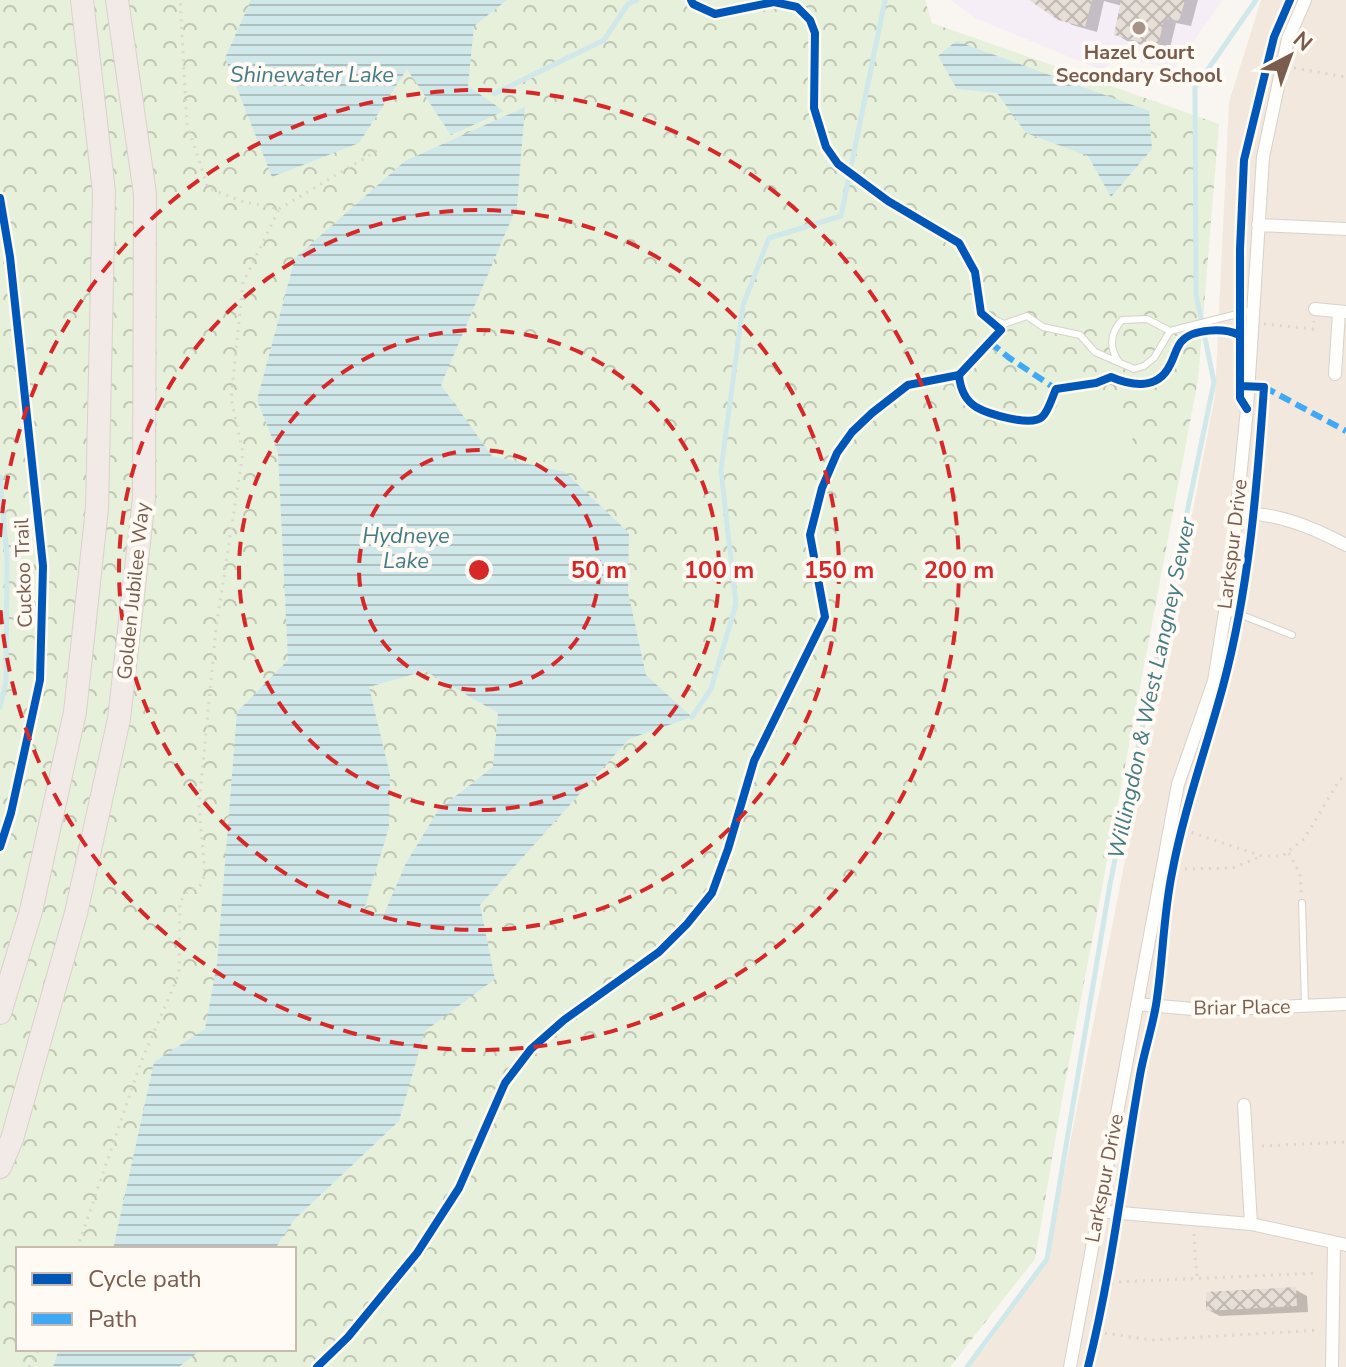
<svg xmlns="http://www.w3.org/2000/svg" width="1346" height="1367" viewBox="0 0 1346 1367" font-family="'Nunito Sans',sans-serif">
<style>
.residential{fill:#f2e8de}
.education{fill:#f6eef6}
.park{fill:url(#park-crowns);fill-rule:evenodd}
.pitch{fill:#e7f0db}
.water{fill:url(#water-rules);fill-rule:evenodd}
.shadow{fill:#0003}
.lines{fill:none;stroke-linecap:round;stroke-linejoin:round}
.stream{stroke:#d0e8ea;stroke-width:5}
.building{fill:url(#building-cross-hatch)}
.lane-casing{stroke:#d7d1cb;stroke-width:8}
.street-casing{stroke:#d7d1cb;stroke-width:14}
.highway-casing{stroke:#dad1cc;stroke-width:24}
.path{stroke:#dcd5d0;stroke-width:3;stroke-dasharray:2 6;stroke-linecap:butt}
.lane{stroke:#fefefd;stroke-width:6}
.street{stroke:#fefefd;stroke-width:12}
.highway{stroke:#f2eae7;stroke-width:22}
.quiet{stroke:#3fa9f5;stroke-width:6;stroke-dasharray:12 6;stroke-linecap:butt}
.cycleway-casing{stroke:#fffaf3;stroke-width:13}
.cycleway{stroke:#0057b8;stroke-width:8}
.ring{fill:none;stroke:#d62828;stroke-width:4;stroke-dasharray:14 10}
.poi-dot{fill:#a69286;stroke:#fffaf3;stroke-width:3}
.labels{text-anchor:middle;stroke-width:8;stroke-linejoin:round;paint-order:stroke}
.poi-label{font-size:20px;font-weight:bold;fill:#7a5c4d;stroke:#fffaf3}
.street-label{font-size:20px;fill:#7a5c4d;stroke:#fffaf3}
.water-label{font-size:22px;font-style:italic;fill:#437c86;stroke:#fffaf3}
.centre{fill:#d62828;stroke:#fffaf3;stroke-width:4}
.ring-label{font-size:24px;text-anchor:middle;font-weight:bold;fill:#d62828;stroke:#fffaf3;stroke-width:8;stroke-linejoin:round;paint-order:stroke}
</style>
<defs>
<pattern id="park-crowns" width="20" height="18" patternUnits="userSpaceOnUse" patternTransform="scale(2)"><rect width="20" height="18" fill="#e7f0db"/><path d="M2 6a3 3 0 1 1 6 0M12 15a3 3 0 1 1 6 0" fill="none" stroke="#c0c6b4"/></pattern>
<pattern id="water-rules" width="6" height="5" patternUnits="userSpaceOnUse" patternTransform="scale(2)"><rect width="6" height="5" fill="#d0e8ea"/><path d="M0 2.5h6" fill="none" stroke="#aebfc0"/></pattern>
<pattern id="building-cross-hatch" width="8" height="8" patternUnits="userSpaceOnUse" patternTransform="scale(2)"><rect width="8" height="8" fill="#e6ded7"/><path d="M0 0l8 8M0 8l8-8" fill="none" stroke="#bfb7b1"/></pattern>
</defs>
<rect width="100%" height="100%" fill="#f9f5f0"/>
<path class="residential" d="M1261,0H1346V1367H967L985,1348L1048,1257L1215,396L1229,102Z"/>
<path class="education" d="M951,0H1223L1174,69L1115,56L1104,71L977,19Z"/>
<path class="park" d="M0,0H925L932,23L1219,124L1198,380L1063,1094L1035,1259L950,1367H0ZM18,1249H294V1349H18Z"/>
<path class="pitch" d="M1088,395L1105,407L1103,411L1136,433L1099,492L1067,470L1076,455L1064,473L1015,440L1022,433C1054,440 1049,408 1063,400C1069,396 1080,396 1088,395Z"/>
<path class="water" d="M251,0H507L474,26L468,86L504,111L451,135L407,69L359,143L272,177L225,58Z
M956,41L1149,111L1152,149L1111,197L1088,156L1026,133L997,93L957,89L938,56Z
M525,107L517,206L441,385L492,456L565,472L629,533L628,592L646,675L692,717L629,739L480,905L495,979L425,1031L399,1121L294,1220L275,1249H113L154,1062L205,1029L217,964L237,712L288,660L278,453L257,400L295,258L405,161ZM425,671L498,713L493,767L439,809L406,863L384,914L363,913L389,827L390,775L369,687Z
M59,1349H202L179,1367H53Z"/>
<path class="shadow" d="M1036,0H1198L1191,26L1176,23L1169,52L1127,41L1116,34L1122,6L1104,1L1097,32L1072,25Z
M1296,1290L1307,1296L1308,1312L1220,1316L1208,1310Z"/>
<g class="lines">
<path class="stream" d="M494,94L604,40L628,4L637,0
M0,477L7,557L6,682L0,707
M692,717L711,689L736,604L721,470L743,305L769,238L841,216L885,0
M967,1367L1047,1259L1110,884L1214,382L1196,294L1195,88L1256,0"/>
</g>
<path class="building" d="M1029,0H1092L1085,27L1058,20Z
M1121,0H1185L1179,21L1164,18L1158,47L1114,35Z
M1296,1287L1297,1306L1206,1311V1292Z"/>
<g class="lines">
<defs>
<path id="lane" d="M981,313L1004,324L1027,316L1043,327L1080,335L1095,352L1134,369L1144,366L1154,358L1170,331
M1119,362C1109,348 1110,333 1122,320L1147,319L1170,331L1253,310
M1224,613L1239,614L1292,635
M1302,903L1305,1005"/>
<path id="street" d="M1258,225L1346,229
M1315,309L1346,312
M1335,374L1339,312
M1236,512C1279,514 1308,525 1346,545
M1137,1004L1204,1010L1346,1004
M1244,1105L1251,1224
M1097,1211L1251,1224L1346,1245
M1070,1367L1178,784L1214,681L1229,587L1247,409L1263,157L1288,39L1305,0
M1332,1367L1334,1244"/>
<path id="highway" d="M0,1013L31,911L75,712L97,508L104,192L82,0
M0,1167L12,1139L76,913L119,719L144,498L145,194L117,0"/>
</defs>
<use href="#lane" class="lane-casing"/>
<use href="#street" class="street-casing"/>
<use href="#highway" class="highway-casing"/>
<path class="path" d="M1294,68L1346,77
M279,209L378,150
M1264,324L1313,329L1314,321
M1256,499L1262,415
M1247,562L1253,526
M1184,830L1262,856H1282L1304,839L1340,779L1346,777
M1289,853L1300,874L1301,894
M1177,869L1233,868L1262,856
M1157,992L1159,971
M1262,1146L1346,1142
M1121,1201L1140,1074L1153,1019
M1194,1234L1197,1278
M77,1249L141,1062L179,974L180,902L187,892L200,886L205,874L199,805L216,628L243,453L231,398L243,283L279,209L241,201L208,188L187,124L180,0
M1104,1287L1117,1282L1319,1273
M1097,1332L1151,1340L1320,1330
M29,1367L39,1349
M1088,1367L1117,1228"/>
<use href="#lane" class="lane"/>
<use href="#street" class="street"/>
<use href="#highway" class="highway"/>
<path class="quiet" d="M990,342L1008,357L1056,389
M1264,387L1346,431"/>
<defs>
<path id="cycleway" d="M0,198L10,257L43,566L40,680L11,813L0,847
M959,375C960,387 965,400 976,407C988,414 1031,427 1042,417C1049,411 1052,397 1056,389L1096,383L1111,377C1132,386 1158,390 1170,365C1174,358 1176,348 1181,342C1193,328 1225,328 1239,335
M1247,409L1240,398V249L1244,160L1274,37L1290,0
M317,1367L348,1337L417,1253L459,1188L505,1083L531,1049L564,1020L659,952L687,924L712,893L728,849L754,761L825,617L810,535L822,488L837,453L852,432L872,413L908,385L959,375L1001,330L981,313L975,272L959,243L888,201L838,164L826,147L814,108L815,33L810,20L797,7L774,2L715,14L693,4L691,0
M1088,1367C1112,1271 1123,1173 1140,1075C1144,1052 1152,1029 1156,1005C1163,961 1163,917 1172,873C1184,809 1206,749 1223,686C1249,589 1257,488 1264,387L1240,386"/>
</defs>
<use href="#cycleway" class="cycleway-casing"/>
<use href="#cycleway" class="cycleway"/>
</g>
<g class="ring">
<circle cx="479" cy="570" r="120"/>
<circle cx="479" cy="570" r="240"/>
<circle cx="479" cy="570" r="360"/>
<path d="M0 537A480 480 0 1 1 0 603"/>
</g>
<circle class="poi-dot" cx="1139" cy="28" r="8"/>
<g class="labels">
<g class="poi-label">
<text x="1139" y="59">Hazel Court<tspan x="1139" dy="23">Secondary School</tspan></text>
</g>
<g class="street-label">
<text transform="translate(1232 544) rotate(-83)" y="7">Larkspur Drive</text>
<text transform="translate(23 573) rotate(-92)" y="7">Cuckoo Trail</text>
<text transform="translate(133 591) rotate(-84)" y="7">Golden Jubilee Way</text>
<text transform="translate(1242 1007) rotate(-1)" y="7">Briar Place</text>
<text transform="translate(1104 1178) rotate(-79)" y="7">Larkspur Drive</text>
</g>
<g class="water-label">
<text x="312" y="82">Shinewater Lake</text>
<text x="406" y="543">Hydneye<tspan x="406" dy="25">Lake</tspan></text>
<text transform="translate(1151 688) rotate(-78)" y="8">Willingdon &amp; West Langney Sewer</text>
</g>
</g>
<circle cx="479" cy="570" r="12" class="centre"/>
<g class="ring-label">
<text x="599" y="578">50 m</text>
<text x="719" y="578">100 m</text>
<text x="839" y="578">150 m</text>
<text x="959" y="578">200 m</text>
</g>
<rect x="16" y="1247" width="280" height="104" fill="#fffaf3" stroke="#cabbb1" stroke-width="2"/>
<rect x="32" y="1273" width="40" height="12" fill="#0057b8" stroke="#cabbb1" stroke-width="2"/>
<text x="88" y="1287" font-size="24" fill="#7a5c4d">Cycle path</text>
<rect x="32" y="1313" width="40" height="12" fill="#3fa9f5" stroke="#cabbb1" stroke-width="2"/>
<text x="88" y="1327" font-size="24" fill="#7a5c4d">Path</text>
<g transform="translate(1290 56) rotate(41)" stroke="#fffaf3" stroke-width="6" paint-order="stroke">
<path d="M0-6L14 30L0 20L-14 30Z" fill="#7a5c4d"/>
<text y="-12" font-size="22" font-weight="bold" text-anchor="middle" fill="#7a5c4d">N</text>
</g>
</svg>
